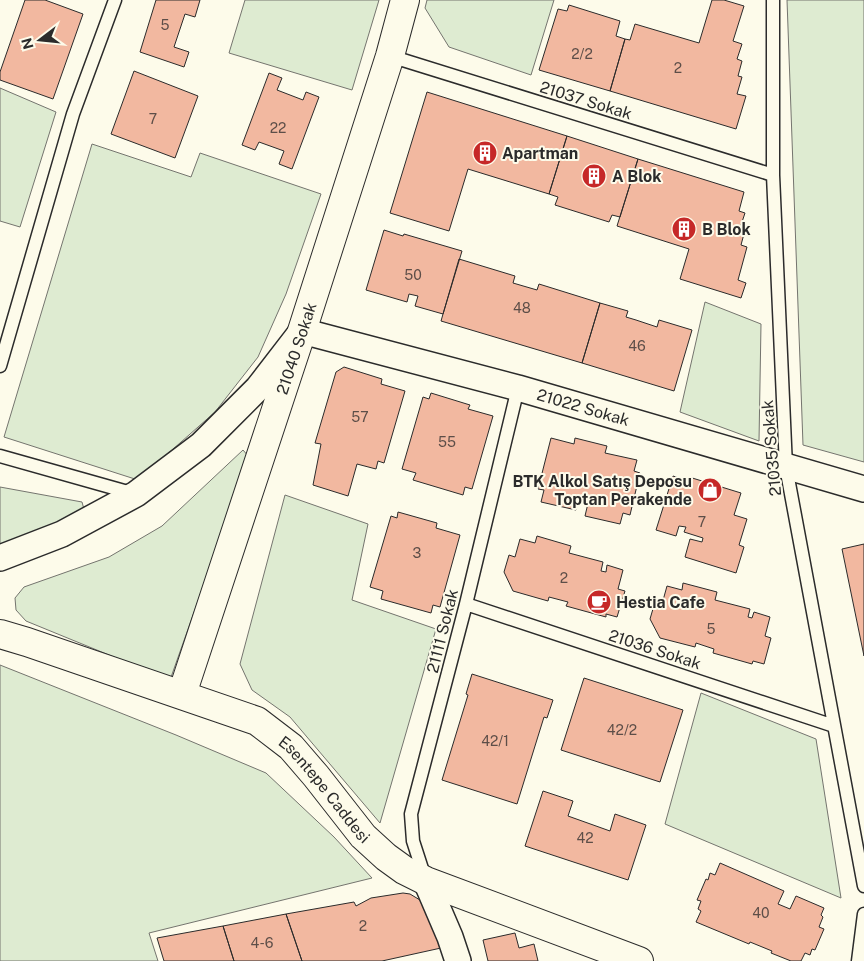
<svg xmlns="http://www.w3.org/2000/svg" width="864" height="961" viewBox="0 0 864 961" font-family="'Public Sans',sans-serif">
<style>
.green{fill:#deebd1;stroke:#74746e}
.building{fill:#f2b8a0;stroke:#2b2b2b}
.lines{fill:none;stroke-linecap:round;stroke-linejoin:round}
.service-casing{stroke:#2b2b2b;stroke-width:15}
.minor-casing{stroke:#2b2b2b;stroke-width:28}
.tertiary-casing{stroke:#2b2b2b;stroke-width:30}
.secondary-casing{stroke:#2b2b2b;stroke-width:30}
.service{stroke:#fdfbea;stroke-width:12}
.minor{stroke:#fdfbea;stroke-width:25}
.tertiary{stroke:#fdfbea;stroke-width:28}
.secondary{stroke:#fdfbea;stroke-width:28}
.labels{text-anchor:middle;stroke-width:4;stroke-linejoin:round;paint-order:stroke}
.number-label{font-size:14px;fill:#5d4e48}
.street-label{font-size:16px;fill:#2b2b2b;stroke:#fdfbea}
.poi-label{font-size:16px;font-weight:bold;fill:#2b2b2b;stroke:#fdfbea;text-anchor:start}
</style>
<rect width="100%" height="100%" fill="#fdfbea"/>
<path class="green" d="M245,0H379L352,90L229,53Z
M427,0H554L531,75L449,47L425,8Z
M787,0H864V462L803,445Z
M0,88L56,112L20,227L0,221Z
M92,144L191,177L200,153L321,194L286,294L258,357L215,412L138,480L4,437Z
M705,302L761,324L759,441L680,412Z
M243,450L249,457L170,680L26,621L16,610L15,598L24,587L109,557L162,526Z
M0,487L82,502L85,513L0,547Z
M285,495L368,524L352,600L436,629L380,823L290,717L252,690L240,664Z
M0,665L176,735L266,773L334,837L372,878L149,933L158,961H0Z
M701,693L816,739L841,898L665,824Z"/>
<path class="building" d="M25,0H45L83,14L53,99L0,80V72Z
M156,0H200L195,17L185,14L174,47L189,52L184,67L140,52Z
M712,0H724L744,6L733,41L742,44L737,59L742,61L738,76L742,77L737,94L746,96L736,129L610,91L625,39L630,40L635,24L699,43Z
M569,5L620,21L616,36L625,39L610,91L539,70L558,9L567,11Z
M134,71L198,96L175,158L111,134Z
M269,73L282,78L277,90L303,100L306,92L319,97L292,169L279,164L284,151L259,142L255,150L242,145Z
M427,92L567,136L549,194L468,169L449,231L390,213Z
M567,136L638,159L620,217L612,215L609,222L555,205L558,197L549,194Z
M638,159L744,192L739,211L745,213L740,228L745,230L741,245L747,247L738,280L746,283L741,298L680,279L689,249L617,226Z
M384,230L403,236L404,234L462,251L443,314L415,306L418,296L409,294L407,302L366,290Z
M459,259L515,276L513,283L537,290L539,284L600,303L582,363L441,321Z
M600,303L628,311L626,317L636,320L657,327L659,320L692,330L674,391L582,363Z
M344,367L382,379L381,384L405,391L384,463L378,461L376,469L357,464L348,496L313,485L321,444L315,443L336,372Z
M431,393L470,405L468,409L493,416L472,489L465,487L463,495L413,480L416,473L402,469L423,397L429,399Z
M551,438L574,444L575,438L607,446L605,453L637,460L634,471L640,473L630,515L623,513L620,524L585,516L589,499L579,497L576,510L541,502L544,490L538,489Z
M673,476L688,481L689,477L741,493L734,515L747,519L739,545L744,547L736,573L685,557L690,539L702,542L703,538L684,532L686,527L679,526L676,536L656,530Z
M398,512L437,523L436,528L460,535L440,607L433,605L431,613L381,599L383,591L370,587L391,516L397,518Z
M537,536L571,546L569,553L603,562L601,571L606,572L607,565L623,570L618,589L625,591L617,617L606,614V617L566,606L568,602L549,597L548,601L513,591L504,572L509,555L515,557L520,539L535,543Z
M864,544V656L842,549Z
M683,583L717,592L715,600L750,609L748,617L752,618L754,612L770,617L765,636L771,638L764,664L753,661L752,664L713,653L714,649L696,643L695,647L660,638L650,619L655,602L662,604L667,586L682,590Z
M472,674L553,700L547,718L544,717L517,804L442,780L468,695L466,694Z
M584,678L683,710L660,782L561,750Z
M543,791L573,801L568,816L610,831L615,814L646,825L628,880L525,846Z
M720,863L784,891L778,904L790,909L796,896L824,908L821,915L823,917L819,927L824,929L815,950L812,949L810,955L805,953L801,961H791L771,953L772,951L750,942L749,944L696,922L701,911L698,909L701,901L697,900L706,879L708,880L710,873L715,875Z
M403,893L410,894L420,900L426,908L441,948L382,961H302L286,914L354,902L356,906L371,898Z
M286,914L302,961H234L223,926Z
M223,926L234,961H164L157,938Z
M515,933L519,948L534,944L538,961H488L483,940Z"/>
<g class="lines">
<defs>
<path id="service" d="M773,0V175L786,467L864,886
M390,56L773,175
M0,366L73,114L115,0
M0,456L135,494
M466,604L834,726
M425,878L413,841L411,814L466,604L518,388
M858,961L864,914"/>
<g id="minor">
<path id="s1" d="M0,558L62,534L136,494L201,445L258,388L302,331L518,388L864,489"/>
<path d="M426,881L450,937L458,961"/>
</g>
<g id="tertiary">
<path id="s2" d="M182,694L302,331L390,56L405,0"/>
</g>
<g id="secondary">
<path id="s3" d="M0,634L27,642L257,721L291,747L316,776L363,836L386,857L404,870L426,881L639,961"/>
</g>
</defs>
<use href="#service" class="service-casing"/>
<use href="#minor" class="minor-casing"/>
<use href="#tertiary" class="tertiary-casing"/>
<use href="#secondary" class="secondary-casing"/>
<use href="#service" class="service"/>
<use href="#minor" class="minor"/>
<use href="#tertiary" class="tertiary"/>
<use href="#secondary" class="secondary"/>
</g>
<defs>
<symbol id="building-disc" viewBox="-11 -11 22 22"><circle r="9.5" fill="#c62828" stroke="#fdfbea"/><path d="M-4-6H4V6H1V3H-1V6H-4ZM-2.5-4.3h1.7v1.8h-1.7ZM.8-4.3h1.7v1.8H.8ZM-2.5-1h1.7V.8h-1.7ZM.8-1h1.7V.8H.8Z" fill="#fff"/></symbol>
<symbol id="shop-disc" viewBox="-11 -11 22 22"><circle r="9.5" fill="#c62828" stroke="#fdfbea"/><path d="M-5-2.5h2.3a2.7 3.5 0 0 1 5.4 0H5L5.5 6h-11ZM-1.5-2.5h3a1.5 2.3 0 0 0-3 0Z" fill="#fff"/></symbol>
<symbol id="cafe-disc" viewBox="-11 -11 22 22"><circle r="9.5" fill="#c62828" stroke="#fdfbea"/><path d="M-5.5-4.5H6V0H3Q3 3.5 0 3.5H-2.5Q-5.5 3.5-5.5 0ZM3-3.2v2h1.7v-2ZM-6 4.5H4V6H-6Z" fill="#fff"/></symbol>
</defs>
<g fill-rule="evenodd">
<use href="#building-disc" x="471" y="139" width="28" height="28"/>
<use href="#building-disc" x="580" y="162" width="28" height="28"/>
<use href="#building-disc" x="670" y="215" width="28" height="28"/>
<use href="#shop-disc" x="696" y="476" width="28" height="28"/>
<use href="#cafe-disc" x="585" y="588" width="28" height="28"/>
</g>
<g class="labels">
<g class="number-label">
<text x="165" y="30">5</text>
<text x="582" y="59">2/2</text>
<text x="678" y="73">2</text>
<text x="153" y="124">7</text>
<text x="278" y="133">22</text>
<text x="413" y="280">50</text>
<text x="522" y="313">48</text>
<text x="637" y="351">46</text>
<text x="360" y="422">57</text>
<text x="447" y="447">55</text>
<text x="702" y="527">7</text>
<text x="417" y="558">3</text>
<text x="564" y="583">2</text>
<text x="711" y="634">5</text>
<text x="622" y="735">42/2</text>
<text x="495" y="746">42/1</text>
<text x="585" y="843">42</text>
<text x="761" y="918">40</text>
<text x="363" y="931">2</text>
<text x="262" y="948">4-6</text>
</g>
<g class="street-label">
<text transform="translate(586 100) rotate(17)" y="6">21037 Sokak</text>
<text dy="6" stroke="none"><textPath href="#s2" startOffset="364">21040 Sokak</textPath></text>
<text dy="6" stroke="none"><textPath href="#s1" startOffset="676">21022 Sokak</textPath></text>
<text transform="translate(771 448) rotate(-95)" y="6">21035 Sokak</text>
<text transform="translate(442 631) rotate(-76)" y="6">21111 Sokak</text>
<text transform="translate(655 649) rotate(18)" y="6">21036 Sokak</text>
<text dy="6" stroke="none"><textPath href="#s3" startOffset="368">Esentepe Caddesi</textPath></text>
</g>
<g class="poi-label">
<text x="502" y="159">Apartman</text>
<text x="612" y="182">A Blok</text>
<text x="702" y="235">B Blok</text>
<text x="692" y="487" text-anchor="end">BTK Alkol Satış Deposu<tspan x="692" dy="18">Toptan Perakende</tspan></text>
<text x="616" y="608">Hestia Cafe</text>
</g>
</g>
<g transform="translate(40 40) rotate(254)" stroke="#fdfbea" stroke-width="4" paint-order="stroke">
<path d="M0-4L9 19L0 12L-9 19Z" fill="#2b2b2b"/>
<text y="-8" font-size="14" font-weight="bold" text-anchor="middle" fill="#2b2b2b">N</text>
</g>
</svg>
